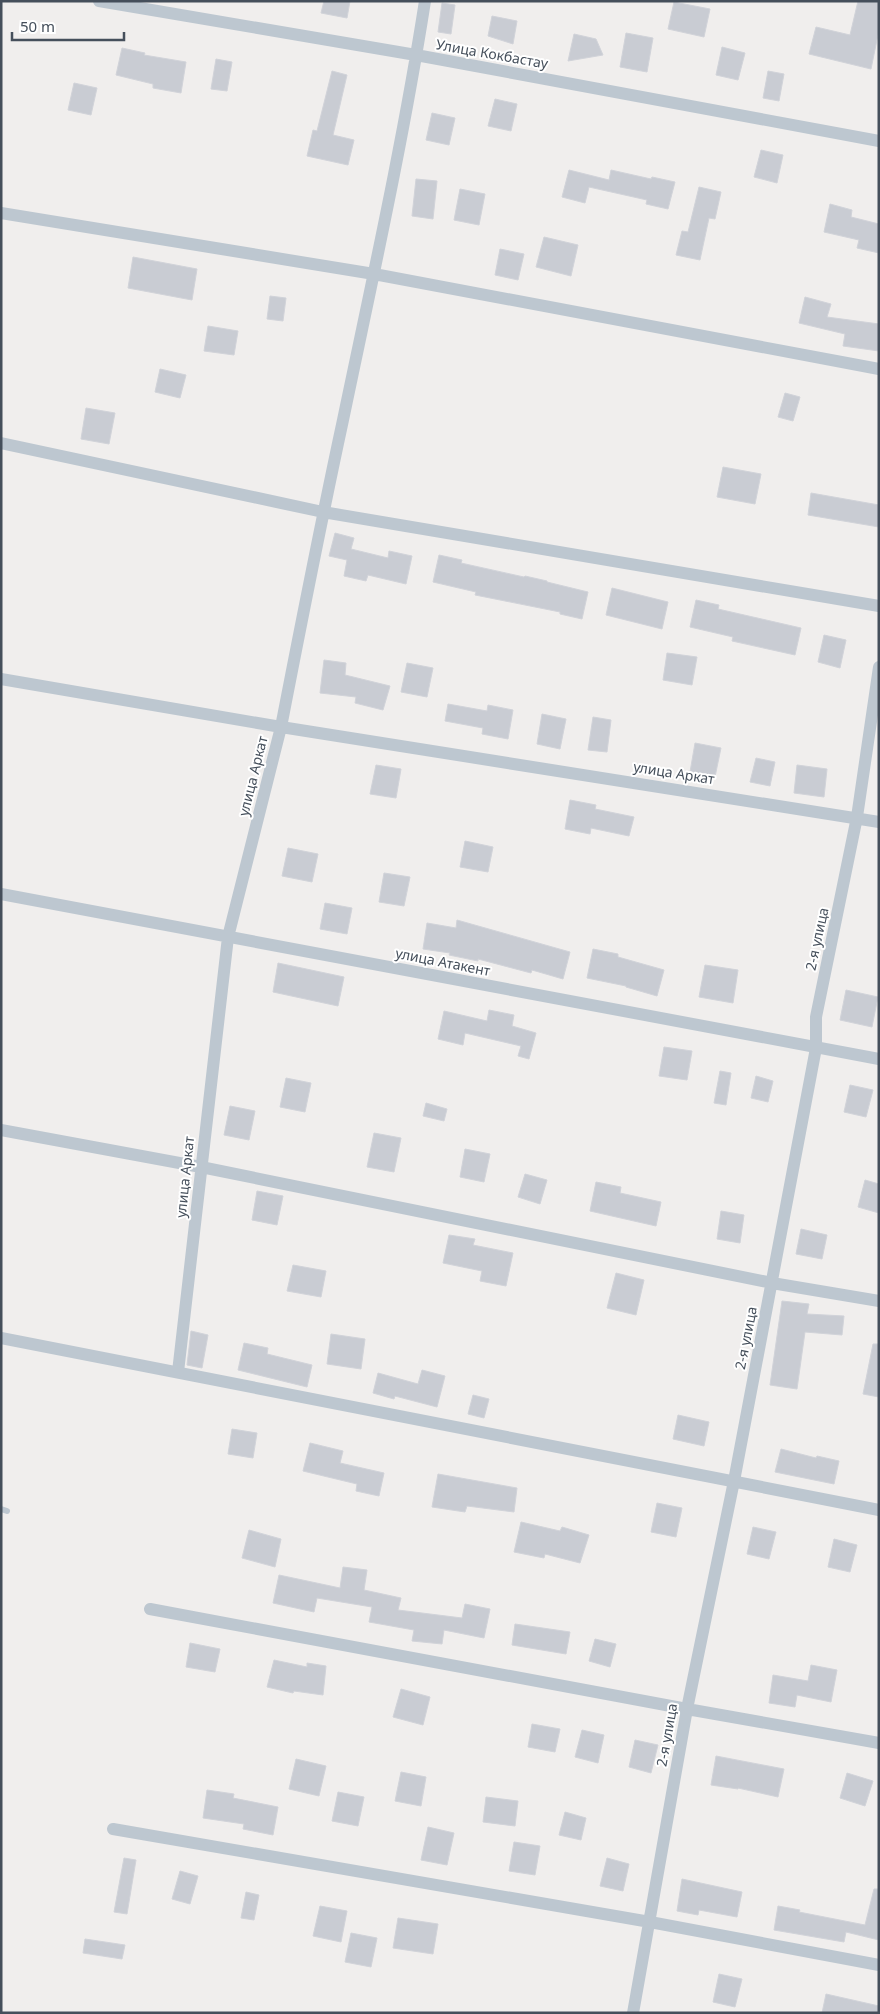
<svg xmlns="http://www.w3.org/2000/svg" width="880" height="2014" viewBox="0 0 880 2014" font-family="'Noto Sans',sans-serif">
<style>
.building{fill:#c9ccd3;stroke:#d1d3d9}
.lines{fill:none;stroke-linecap:round;stroke-linejoin:round}
.service{stroke:#bdc7d0;stroke-width:6}
.minor{stroke:#bdc7d0;stroke-width:12}
.labels{text-anchor:middle;stroke-width:4;stroke-linejoin:round;paint-order:stroke}
.street-label{font-size:14px;fill:#454f5b;stroke:#fff}
</style>
<rect width="100%" height="100%" fill="#f0eeed"/>
<path class="building" d="M324,1H350L347,18L321,13Z
M858,1H879V30L871,69L809,54L816,27L850,35Z
M674,2L710,9L704,37L668,29Z
M442,3L455,5L451,34L438,32Z
M492,16L517,21L513,44L488,36Z
M626,33L653,38L647,72L620,67Z
M574,34L596,39L603,55L568,61Z
M722,47L745,53L738,80L716,75Z
M122,48L145,53L144,55L186,62L181,93L153,88V84L116,75Z
M216,59L232,62L227,91L211,89Z
M332,71L347,75L333,135L354,140L348,165L307,156L313,130L317,131Z
M768,71L784,74L779,101L763,98Z
M74,83L97,88L91,115L68,110Z
M495,99L517,104L511,131L488,126Z
M432,113L455,118L449,145L426,140Z
M761,150L783,155L777,183L754,177Z
M569,170L609,180L611,170L651,179L652,177L675,182L668,209L646,204L647,200L589,187L585,203L562,197Z
M416,179L437,181L433,219L412,216Z
M699,187L721,192L715,219L709,218L700,260L676,255L682,231L688,232Z
M460,189L485,194L479,225L454,220Z
M830,204L852,210L851,217L879,224V253L857,248L859,240L824,232Z
M544,237L578,245L571,276L536,267Z
M500,249L524,254L518,280L495,275Z
M133,257L197,269L192,300L128,288Z
M270,296L286,298L283,321L267,319Z
M805,297L831,304L827,317L879,324V351L843,346L845,334L799,323Z
M208,326L238,331L234,355L204,351Z
M160,369L186,375L180,398L155,392Z
M785,393L800,397L793,421L778,417Z
M86,408L115,413L109,444L81,439Z
M723,467L761,474L755,504L717,497Z
M811,493L879,505V527L808,515Z
M335,533L354,538L351,549L388,558L389,551L412,556L406,584L368,575L366,581L344,576L347,560L329,556Z
M439,555L462,560L461,563L524,577L525,576L547,581V582L588,592L582,619L560,614V612L475,595L476,592L433,582Z
M612,588L668,602L662,629L606,615Z
M696,600L719,605L718,609L801,628L795,655L732,641L733,637L690,627Z
M824,635L846,640L840,668L818,662Z
M667,653L697,657L692,685L663,680Z
M324,660L346,663L345,675L390,686L383,710L355,703L356,697L320,693Z
M407,663L433,668L427,697L401,692Z
M448,704L487,711L488,705L513,710L508,739L482,734L483,728L445,721Z
M542,714L566,719L560,749L537,744Z
M593,717L611,720L607,752L588,750Z
M695,743L721,748L715,777L690,772Z
M756,758L775,762L770,786L750,782Z
M376,765L401,769L396,798L370,794Z
M797,765L827,769L824,797L794,793Z
M570,800L596,805L595,809L634,817L629,836L591,828L590,834L565,829Z
M465,841L493,847L488,872L460,867Z
M288,848L318,854L312,882L282,876Z
M384,873L410,877L404,906L379,902Z
M325,903L352,908L347,934L320,929Z
M457,920L570,952L563,979L532,970L531,973L478,959V961L449,955L450,953L423,949L427,923L456,928Z
M593,949L618,954V957L664,970L657,996L626,987V986L587,978Z
M278,963L344,977L338,1006L273,992Z
M705,965L738,970L733,1003L699,997Z
M846,990L878,997L872,1027L840,1020Z
M489,1010L514,1015L512,1026L536,1033L529,1059L518,1056L521,1046L465,1033L463,1045L438,1039L444,1011L487,1021Z
M664,1047L692,1051L687,1080L659,1076Z
M720,1071L731,1073L726,1105L714,1103Z
M756,1076L773,1081L768,1102L751,1098Z
M286,1078L311,1083L305,1112L280,1107Z
M850,1085L873,1090L866,1117L844,1112Z
M426,1103L447,1109L444,1121L423,1116Z
M230,1106L255,1111L249,1140L224,1135Z
M374,1133L401,1138L394,1172L367,1167Z
M465,1149L490,1154L484,1182L460,1177Z
M525,1174L547,1180L540,1204L518,1197Z
M865,1180L879,1184V1213L858,1207Z
M596,1182L621,1187L620,1193L661,1202L656,1226L590,1211Z
M257,1191L283,1196L277,1225L252,1220Z
M721,1211L744,1215L740,1243L717,1239Z
M801,1229L827,1235L822,1259L796,1254Z
M449,1235L475,1239L473,1245L513,1253L506,1286L480,1281L482,1271L443,1263Z
M293,1265L326,1271L321,1297L287,1291Z
M616,1273L644,1280L636,1315L607,1308Z
M782,1301L809,1304L807,1314L844,1316L842,1335L805,1332L797,1389L770,1385Z
M191,1331L208,1335L202,1368L187,1365Z
M331,1334L365,1339L361,1369L327,1364Z
M244,1343L268,1348L267,1354L312,1365L307,1387L238,1370Z
M873,1344H879V1397L863,1394Z
M422,1370L445,1376L437,1407L395,1396L394,1399L373,1393L378,1373L418,1384Z
M473,1395L489,1399L484,1418L468,1414Z
M678,1415L709,1422L704,1446L673,1439Z
M232,1429L257,1433L253,1458L228,1454Z
M310,1443L343,1451L340,1463L384,1473L379,1496L356,1491L357,1484L303,1471Z
M781,1449L816,1458L817,1456L839,1461L834,1484L775,1472Z
M438,1474L517,1488L514,1512L467,1506L465,1512L432,1507Z
M657,1503L682,1508L676,1537L651,1532Z
M521,1522L560,1531L562,1527L589,1535L580,1563L545,1554L544,1558L514,1552Z
M753,1527L776,1532L769,1559L747,1554Z
M249,1530L281,1539L275,1567L242,1558Z
M834,1539L857,1545L850,1572L828,1567Z
M343,1567L367,1570L364,1590L401,1598L398,1610L462,1618L465,1604L490,1609L484,1638L444,1630L442,1644L412,1641L414,1630L369,1622L372,1607L317,1598L314,1612L273,1603L279,1575L340,1588Z
M515,1624L570,1632L566,1654L512,1645Z
M595,1639L616,1644L610,1667L589,1661Z
M190,1643L220,1649L215,1672L186,1667Z
M274,1660L307,1667V1663L326,1666L323,1695L294,1691L293,1693L267,1687Z
M811,1665L837,1670L831,1702L797,1695L795,1707L769,1703L773,1675L808,1681Z
M401,1689L430,1697L423,1725L393,1717Z
M532,1724L560,1729L555,1752L528,1747Z
M582,1730L604,1735L598,1763L575,1757Z
M635,1740L658,1745L651,1773L629,1767Z
M716,1756L784,1769L778,1797L738,1788V1789L711,1785Z
M296,1759L326,1766L319,1796L289,1789Z
M401,1772L426,1777L421,1806L395,1801Z
M847,1773L873,1781L865,1806L840,1798Z
M207,1790L234,1794L233,1798L278,1807L273,1835L243,1829L244,1824L203,1818Z
M338,1792L364,1797L358,1826L332,1821Z
M486,1797L518,1801L515,1826L483,1822Z
M565,1812L586,1818L581,1840L559,1835Z
M428,1827L454,1833L447,1865L421,1860Z
M514,1842L540,1846L535,1875L509,1871Z
M124,1858L136,1860L127,1914L114,1912Z
M607,1858L629,1864L623,1891L600,1886Z
M180,1871L198,1876L190,1904L172,1899Z
M682,1879L742,1892L737,1917L699,1910L698,1915L677,1911Z
M874,1889H879V1940L846,1932L844,1942L774,1930L778,1906L800,1910L799,1912L865,1925Z
M246,1892L259,1895L254,1920L241,1918Z
M320,1906L347,1911L341,1942L313,1936Z
M398,1918L438,1924L433,1954L393,1948Z
M351,1933L377,1938L371,1967L345,1962Z
M85,1939L125,1945L122,1959L83,1953Z
M719,1974L742,1979L735,2007L713,2002Z
M826,1994L879,2006V2013H822Z"/>
<g class="lines">
<path class="service" d="M1,1509L7,1511"/>
<path class="minor" d="M99,1L416,55L879,141
M1,213L374,274L879,369
M1,443L323,512L879,606
M1,679L281,727C301,624 321,522 343,420C372,281 403,142 425,1
M1,894L879,1059
M1,1130L201,1167L772,1283L879,1301
M1,1338L879,1510
M178,1372L228,937L281,727L879,822
M150,1609L687,1709L879,1743
M113,1829L650,1922L879,1965
M633,2013L687,1709L734,1481L816,1048V1017L857,817L879,667"/>
</g>
<g class="labels">
<g class="street-label">
<text transform="translate(492 54) rotate(10)" y="5">Улица Кокбастау</text>
<text transform="translate(674 773) rotate(9)" y="5">улица Аркат</text>
<text transform="translate(253 776) rotate(-76)" y="5">улица Аркат</text>
<text transform="translate(817 939) rotate(-78)" y="5">2-я улица</text>
<text transform="translate(443 962) rotate(11)" y="5">улица Атакент</text>
<text transform="translate(185 1177) rotate(-84)" y="5">улица Аркат</text>
<text transform="translate(746 1338) rotate(-79)" y="5">2-я улица</text>
<text transform="translate(667 1735) rotate(-80)" y="5">2-я улица</text>
</g>
</g>
<rect width="880" height="2014" fill="none" stroke="#454f5b" stroke-width="5"/>
<path d="M12 32v8h112v-8" fill="none" stroke="#454f5b" stroke-width="2.5"/>
<text x="20" y="32" font-size="15" fill="#454f5b" stroke="#ffffff" stroke-width="4" paint-order="stroke">50 m</text>
</svg>
